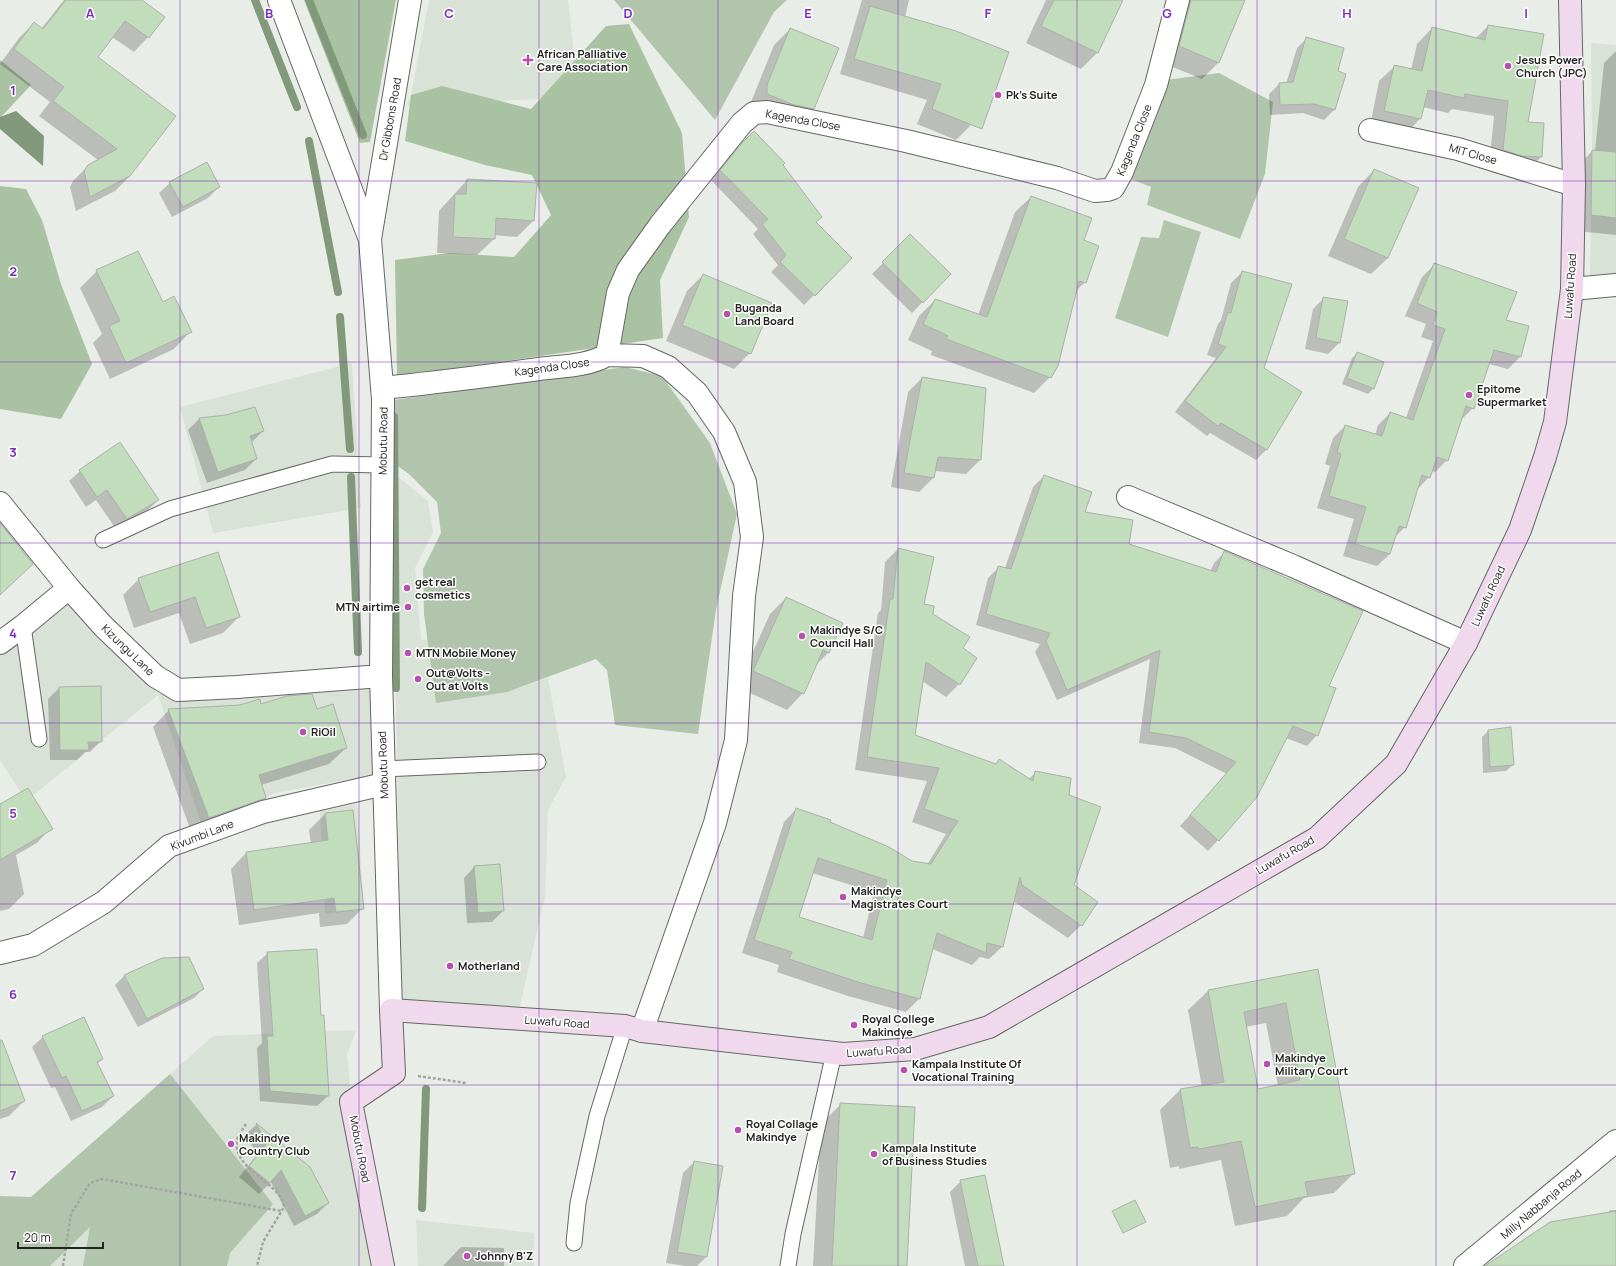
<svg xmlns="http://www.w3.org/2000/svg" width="1616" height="1266" viewBox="0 0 1616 1266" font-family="Manrope,sans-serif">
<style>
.built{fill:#d9e2d6}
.green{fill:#b1c5ac}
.forest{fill:#a9c3a2}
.water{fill:#81997a}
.shadow{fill:#0003;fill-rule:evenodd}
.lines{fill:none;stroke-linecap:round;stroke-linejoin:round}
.stream{stroke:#81997a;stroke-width:8}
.building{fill:#c2ddbb;stroke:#acb0ab;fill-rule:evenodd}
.lane-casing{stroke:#646863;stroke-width:17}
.street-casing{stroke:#646863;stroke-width:24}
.secondary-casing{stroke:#646863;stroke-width:24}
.path{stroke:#a2a5a1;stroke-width:2.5;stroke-dasharray:3 2;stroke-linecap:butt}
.lane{stroke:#fff;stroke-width:15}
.street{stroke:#fff;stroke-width:22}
.secondary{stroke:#f0d9ed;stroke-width:22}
.grid{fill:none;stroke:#7b2cbf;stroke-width:1;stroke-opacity:0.55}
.poi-dot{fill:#b94eae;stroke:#fff;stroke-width:1.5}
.labels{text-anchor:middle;stroke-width:3;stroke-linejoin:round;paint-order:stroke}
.poi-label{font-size:11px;font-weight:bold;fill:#222321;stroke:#fff;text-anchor:start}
.street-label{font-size:11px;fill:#222321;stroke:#fff}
.grid-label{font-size:13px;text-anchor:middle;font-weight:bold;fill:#7b2cbf;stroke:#fff;stroke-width:3;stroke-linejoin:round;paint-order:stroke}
</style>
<rect width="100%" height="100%" fill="#e9ede7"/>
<path class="built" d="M429,0H568L579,97L407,105L411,95Z
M1591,43L1616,45V273L1590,277L1592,150Z
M352,363L361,508L213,533L180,407Z
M392,472L428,501L433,532L415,568L421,640L499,631L507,692L548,678L566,777L548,810L545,896L519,1010L472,1009L401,999Z
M59,591L72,608L158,694L199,701L237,692L239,698L371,686L374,775L275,793L203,829L158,695L26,801L0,760V636Z
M357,804L364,909L325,914L320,811Z
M356,1030L347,1054L354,1125L371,1137L375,1266H0V1196L31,1197L213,1036Z
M416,1220L534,1233V1266H418Z"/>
<path class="green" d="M614,0H787L774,12L715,120Z
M1219,73L1273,102L1265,174L1240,239L1147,205L1151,187L1128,178L1166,80Z
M1164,220L1201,232L1168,337L1115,318L1141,237L1159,238Z
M625,367L662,376L710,443L737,514L716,610L698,734L615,725L607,670L596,659L507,692L436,703L424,614L423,569L441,533L437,502L409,474L395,464L394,400Z
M170,1074L273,1204L230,1253L227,1266H83L90,1227L50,1266H0V1196L31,1197Z"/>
<path class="forest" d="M304,0H396L370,142L360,143Z
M629,24L682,133L689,217L660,280L663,338L452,369L397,375L395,260L449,253L514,257L551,215L532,175L485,165L405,141L411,95L442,86L531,109L606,26Z
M0,60L31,85L0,118Z
M0,186L26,189L42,220L61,284L92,364L61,419L0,409Z"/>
<path class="water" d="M16,111L44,136L43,166L0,129V117Z"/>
<path class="shadow" d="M64,0H138L148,37L134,52L112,37L97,57L130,176L115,191L76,211L70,187L73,181L88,166L98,160L39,116L50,102L0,64L19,38L34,23L41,29Z
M862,0H909L905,17L991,46L971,125L956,140L917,124L927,100L840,74Z
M1046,0H1122L1097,53L1081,69L1026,43Z
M1182,0H1244L1218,63L1202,79L1163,63Z
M1488,26L1541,157L1526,172L1489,165L1494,116L1452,109L1448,113L1423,107L1420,119L1405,134L1370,126L1379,81L1395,66L1411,70L1417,44L1432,28L1476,38Z
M790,29L813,109L797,125L751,110V102L774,45Z
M1307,38L1334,110L1324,120L1303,113L1270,115L1269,94L1279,84H1286L1297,48Z
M1616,51V235L1576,231L1577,167L1592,151H1595L1604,63Z
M754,132L782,165L815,222L851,258L804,305L771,272L778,265L753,234L758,229L711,180L733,154Z
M1374,170L1388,258L1371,274L1328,256L1358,187Z
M467,180L533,221L517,237L494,235V239L477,255L437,253L439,211Z
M170,183L219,187L208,198L172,217L159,193Z
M1031,197L1083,241L1085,282L1075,292L1050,377L1034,393L931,355L932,351L908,340L919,316L935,300L978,315L1015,212Z
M910,236L950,274L912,313L872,274Z
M1434,265L1505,321L1527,326L1520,357L1508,369L1489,364L1473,408L1460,421L1447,460L1435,472L1431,471L1429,477L1417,490L1405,527L1394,538L1390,554L1377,566L1343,556L1354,519L1317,508L1330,466L1325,464L1333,438L1345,426L1375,435L1378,425L1390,413L1406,418L1433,341L1421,337L1426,324L1405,316L1422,277Z
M97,271L162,303L190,332L174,349L110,379L93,343L102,334L80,288Z
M1242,272L1262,369L1267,449L1256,460L1210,433L1207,436L1175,412L1216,358L1207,355L1218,324L1221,320L1231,283Z
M703,275L750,353L734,369L666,341L687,291Z
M1324,298L1339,343L1328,354L1305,349L1313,309Z
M1357,353L1373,389L1368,394L1342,384L1352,358Z
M922,378L980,460L966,474L935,471L933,478L919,492L891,487L908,392Z
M226,416L263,431L252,442L256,459L245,470L207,483L188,430L199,419Z
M80,471L158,500L147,511L116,529L96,500L86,507L69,481Z
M1044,476L1084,513L1128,544L1210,572L1214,563L1225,552L1328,686L1317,735L1307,746L1286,738L1218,840L1208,851L1180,826L1227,774L1175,748L1139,743L1150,659L1057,700L1035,652L1040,644L976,625L988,578L999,567L1005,568L1033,487Z
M898,549L933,558L923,605L961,649L976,659L959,684L946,697L922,681L914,735L994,765L999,761L1029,779L1036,772L1068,796L1072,885L1081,925L1068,938L1013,901L1002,947L989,959L980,957L972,965L932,949L919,999L906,1012L848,996L777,972L779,965L742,953L784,822L796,809L829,822L891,858L927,865L946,834L912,822L927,781L855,770L878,613L881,610L885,562ZM812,873L874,892L863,938L798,917Z
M217,553L239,617L223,633L190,644L179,613L134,628L123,595L139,579Z
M786,598L842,623L828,653L815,666L803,693L787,710L737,687L770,614Z
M59,688L101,741L90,752H85L77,760H50L48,699Z
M261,705L316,710L346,748L329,764L261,785L265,798L249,815L192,834L153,727L169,710Z
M1488,731L1513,765L1506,771L1483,773L1482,737Z
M0,805L51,828L37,843L16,855L24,894L9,909L0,911Z
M352,811L363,908L347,924L320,927L319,913L239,925L231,869L246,853L311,844L309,830L325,814Z
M474,867L503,911L492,922L467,923L464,878Z
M268,953L320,1016L328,1096L317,1106L260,1101L257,1048L262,1043L257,963Z
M162,959L203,989L194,998L138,1027L115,985L124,976Z
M1317,971L1354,1173L1334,1193L1304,1198L1287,1216L1235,1226L1221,1160L1179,1169V1166L1170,1168L1160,1110L1180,1090L1202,1087L1188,1010L1208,991ZM1266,1023L1278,1086L1257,1090L1245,1027Z
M43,1037L102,1059L97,1064L113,1096L102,1107L71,1121L55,1087L51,1088L32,1047Z
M0,1038L24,1101L9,1116L0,1119Z
M841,1104L906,1266H813L821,1124Z
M257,1124L328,1203L317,1214L294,1226L271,1182L259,1194L239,1177L257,1155L246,1134Z
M694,1162L706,1257L697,1266H686L666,1263L683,1173Z
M961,1181L1003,1266H965L950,1192Z
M1610,1210H1616V1266H1491L1607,1214Z
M461,1247L504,1248V1266H443Z"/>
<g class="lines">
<path class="stream" d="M255,0L297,107
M309,0L363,135
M309,141L338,292
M340,317L350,449
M394,417L396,688
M351,477L358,652
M422,1208L426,1089"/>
</g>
<path class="building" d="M66,0H142L165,17L149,38L125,21L98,57L176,116L130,176L90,197L84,171L88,165L117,149L53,101L64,87L14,49L34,22L43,29Z
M1054,0H1123L1098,53L1041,26Z
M1191,0H1245L1219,63L1179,46Z
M870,6L956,31L1009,52L982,129L932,109L941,84L854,59Z
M1488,25L1544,34L1528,122L1544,123L1542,157L1522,156L1503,150L1508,101L1465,94L1464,98L1428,90L1421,119L1384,111L1394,65L1422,71L1432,27L1485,40Z
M790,28L839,48L814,109L794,105L767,94V85Z
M1306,37L1344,48L1338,71L1346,74L1335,110L1314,104L1280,105L1279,83L1293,82Z
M754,131L785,163L783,165L822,217L816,222L852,258L815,296L780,262L786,255L762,224L768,219L720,170L742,143Z
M1592,150L1616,152V218L1591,215Z
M207,162L220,187L183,207L169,182Z
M1374,169L1419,188L1388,258L1344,239Z
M467,179L537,183L534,221L496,218L495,239L453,237L455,194H466Z
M1031,196L1092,218L1084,240L1099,246L1086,283L1079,281L1058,366L1051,378L946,339L948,336L923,324L935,299L987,317Z
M910,234L951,274L923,303L882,262Z
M138,251L163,302L174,296L192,332L126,363L109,326L120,321L96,270Z
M1434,263L1517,292L1506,320L1529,326L1521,357L1494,350L1474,409L1466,406L1448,461L1437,457L1430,478L1422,475L1406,528L1399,526L1390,554L1355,544L1366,507L1329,496L1341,454L1337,452L1345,425L1382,436L1390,412L1413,420L1445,329L1433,325L1437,312L1417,303Z
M1242,271L1292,284L1264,368L1302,392L1267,450L1221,423L1218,426L1185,401L1226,347L1218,344L1228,312L1231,313Z
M703,274L772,303L751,354L682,325Z
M1323,297L1348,301L1340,343L1316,338Z
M1357,352L1384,362L1374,389L1347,378Z
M922,377L986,388L981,460L938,457L934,478L904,473Z
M255,407L264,431L250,436L257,459L218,472L199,418L226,415Z
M120,442L159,500L127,519L107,490L97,497L79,470Z
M1044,475L1092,492L1085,512L1133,520L1129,544L1216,572L1224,551L1363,611L1329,686L1336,688L1318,736L1293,726L1257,797L1219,841L1190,815L1236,762L1186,738L1149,732L1160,650L1067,690L1046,641L1050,633L986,614L998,566L1011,569Z
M0,523L33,564L0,595Z
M898,548L934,557L924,604L934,606L933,614L970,637L963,648L977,658L960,685L926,662L915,735L996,764L999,759L1033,781L1035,771L1071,778L1069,795L1101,807L1074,885L1098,902L1082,926L1022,885L1020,877L1003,947L987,943L986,953L937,933L920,999L861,983L789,959L792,952L754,940L796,808L831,820L830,822L889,847L912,861L931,864L958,821L924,809L939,768L867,757L890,599H893ZM818,858L887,880L872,940L799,917Z
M218,552L240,617L206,628L195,597L150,612L138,578Z
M786,597L843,623L829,653L823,650L804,694L753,671Z
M101,686L102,742H88L89,750H60L59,687Z
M312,694L317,709L333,704L347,748L259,775L266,798L209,818L168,709L240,705L260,699L261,704L287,696Z
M1511,727L1514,765L1490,767L1488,730Z
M28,788L53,829L0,860V804Z
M353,810L364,909L336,912L334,898L254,910L246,852L328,840L325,813Z
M500,864L504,911L478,913L474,866Z
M317,949L321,1015H324L329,1096L270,1091L267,1036H273L267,952Z
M189,957L204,989L147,1019L124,975L162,958Z
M1318,969L1355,1174L1305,1182L1308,1196L1255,1207L1241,1141L1199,1149L1198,1147L1190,1148L1180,1089L1224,1082L1208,990ZM1286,1003L1300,1080L1258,1089L1244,1012Z
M84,1017L103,1059L97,1062L114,1096L82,1111L66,1076L62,1078L42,1036Z
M2,1040L25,1101L0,1111V1041Z
M840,1103L915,1107L907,1266H832Z
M256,1123L310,1167L329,1203L305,1216L281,1170L270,1183L249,1166L267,1143Z
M694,1161L723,1166L707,1257L677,1252Z
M985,1175L1004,1266H978L960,1180Z
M1135,1200L1146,1222L1123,1233L1112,1211Z
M1616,1211V1266H1485L1550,1222Z"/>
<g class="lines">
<defs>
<path id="lane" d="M103,540L170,509L332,464L383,465
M23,626L39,739
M383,769L538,762
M574,1243L578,1203L597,1116L625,1026
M788,1266L793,1234L834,1053"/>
<path id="street" d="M279,0L369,237
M1370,130L1458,149L1574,185
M1572,289L1616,285
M607,355L643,356L668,367L697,393L724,432L745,482L752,537L744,596L736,740L715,823L642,1031
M382,388C435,383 487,376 539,369C562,366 588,366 607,355L618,293L628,270L660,225L742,123L754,113L767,112L906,141L1057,178L1095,191L1107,190L1113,188L1122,172L1156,85L1178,0
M1128,497L1293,566L1466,643
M0,503L69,588L103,626L155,676L178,690L237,687L381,676
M0,643L23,626L69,588
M0,953L33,945L104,902L169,846L263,812L384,784
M391,1010L381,676L383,399L370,239L410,0
M1465,1266L1616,1141"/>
<path id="secondary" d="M383,1266L351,1102L394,1073L391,1010L625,1026L642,1031L843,1054L915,1049L989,1027L1317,838L1396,764L1466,643L1520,530L1545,457L1555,422L1572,289L1574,185L1570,0"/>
</defs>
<use href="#lane" class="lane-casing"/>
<use href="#street" class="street-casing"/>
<use href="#secondary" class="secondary-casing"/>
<path class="path" d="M418,1076L466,1083
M246,1124C243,1129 238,1135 237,1140C232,1170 281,1182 284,1207L263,1242L257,1266
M63,1266L71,1214L90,1183L102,1179L281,1211"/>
<use href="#lane" class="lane"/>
<use href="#street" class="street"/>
<use href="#secondary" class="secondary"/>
</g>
<path class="grid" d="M180,0V1266M359,0V1266M539,0V1266M718,0V1266M898,0V1266M1077,0V1266M1257,0V1266M1436,0V1266M0,181H1616M0,362H1616M0,543H1616M0,723H1616M0,904H1616M0,1085H1616"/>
<g class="poi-dot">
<path d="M526 54h4v4h4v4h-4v4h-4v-4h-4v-4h4z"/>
<circle cx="1508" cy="66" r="4"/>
<circle cx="998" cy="95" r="4"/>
<circle cx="727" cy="314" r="4"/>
<circle cx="1469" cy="395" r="4"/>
<circle cx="407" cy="588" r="4"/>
<circle cx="408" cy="607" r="4"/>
<circle cx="802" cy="636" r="4"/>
<circle cx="408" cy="653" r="4"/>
<circle cx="418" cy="679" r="4"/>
<circle cx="303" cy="732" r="4"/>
<circle cx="843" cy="897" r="4"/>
<circle cx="450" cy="966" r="4"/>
<circle cx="854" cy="1025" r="4"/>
<circle cx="1267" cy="1064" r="4"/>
<circle cx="904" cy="1070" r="4"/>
<circle cx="738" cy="1130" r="4"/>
<circle cx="231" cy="1144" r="4"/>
<circle cx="874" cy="1154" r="4"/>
<circle cx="467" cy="1256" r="4"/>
</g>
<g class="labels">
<g class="poi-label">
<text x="537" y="58">African Palliative<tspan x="537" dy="13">Care Association</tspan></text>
<text x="1516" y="64">Jesus Power<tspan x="1516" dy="13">Church (JPC)</tspan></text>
<text x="1006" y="99">Pk's Suite</text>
<text x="735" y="312">Buganda<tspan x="735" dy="13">Land Board</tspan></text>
<text x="1477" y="393">Epitome<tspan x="1477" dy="13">Supermarket</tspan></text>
<text x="415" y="586">get real<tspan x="415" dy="13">cosmetics</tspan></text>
<text x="400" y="611" text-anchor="end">MTN airtime</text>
<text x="810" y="634">Makindye S/C<tspan x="810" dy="13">Council Hall</tspan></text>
<text x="416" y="657">MTN Mobile Money</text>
<text x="426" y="677">Out@Volts -<tspan x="426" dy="13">Out at Volts</tspan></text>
<text x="311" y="736">RiOil</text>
<text x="851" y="895">Makindye<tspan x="851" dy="13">Magistrates Court</tspan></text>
<text x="458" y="970">Motherland</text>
<text x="862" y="1023">Royal College<tspan x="862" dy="13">Makindye</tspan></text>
<text x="1275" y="1062">Makindye<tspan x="1275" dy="13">Military Court</tspan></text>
<text x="912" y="1068">Kampala Institute Of<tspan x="912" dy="13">Vocational Training</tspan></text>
<text x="746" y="1128">Royal Collage<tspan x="746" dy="13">Makindye</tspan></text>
<text x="239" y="1142">Makindye<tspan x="239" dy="13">Country Club</tspan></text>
<text x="882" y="1152">Kampala Institute<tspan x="882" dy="13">of Business Studies</tspan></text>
<text x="475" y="1260">Johnny B'Z</text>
</g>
<g class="street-label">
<text transform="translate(390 119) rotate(-80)" y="4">Dr Gibbons Road</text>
<text transform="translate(803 120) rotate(10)" y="4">Kagenda Close</text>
<text transform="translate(1134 140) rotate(-68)" y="4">Kagenda Close</text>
<text transform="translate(1473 154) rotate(16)" y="4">MIT Close</text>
<text transform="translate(1570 286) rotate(-86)" y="4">Luwafu Road</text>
<text transform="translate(552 367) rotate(-8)" y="4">Kagenda Close</text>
<text transform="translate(383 441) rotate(-89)" y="4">Mobutu Road</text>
<text transform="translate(1488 596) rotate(-65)" y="4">Luwafu Road</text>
<text transform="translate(128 650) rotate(44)" y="4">Kizungu Lane</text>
<text transform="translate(383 765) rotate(-92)" y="4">Mobutu Road</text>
<text transform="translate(202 835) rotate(-21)" y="4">Kivumbi Lane</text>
<text transform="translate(1285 855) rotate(-30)" y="4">Luwafu Road</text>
<text transform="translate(557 1022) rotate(4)" y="4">Luwafu Road</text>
<text transform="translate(879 1051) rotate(-4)" y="4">Luwafu Road</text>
<text transform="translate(360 1149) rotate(79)" y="4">Mobutu Road</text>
<text transform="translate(1541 1204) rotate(-40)" y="4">Milly Nabbanja Road</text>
</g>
</g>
<g class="grid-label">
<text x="90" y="18">A</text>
<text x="269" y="18">B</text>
<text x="449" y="18">C</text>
<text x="628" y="18">D</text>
<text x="808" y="18">E</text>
<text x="988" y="18">F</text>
<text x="1167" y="18">G</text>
<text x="1347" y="18">H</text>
<text x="1526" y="18">I</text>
<text x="13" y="95">1</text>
<text x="13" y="276">2</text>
<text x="13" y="457">3</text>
<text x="13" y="638">4</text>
<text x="13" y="818">5</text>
<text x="13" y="999">6</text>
<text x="13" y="1180">7</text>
</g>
<path d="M18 1242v6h85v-6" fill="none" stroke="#222321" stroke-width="2"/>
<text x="24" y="1242" font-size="12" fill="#222321" stroke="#ffffff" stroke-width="3" paint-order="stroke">20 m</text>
</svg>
